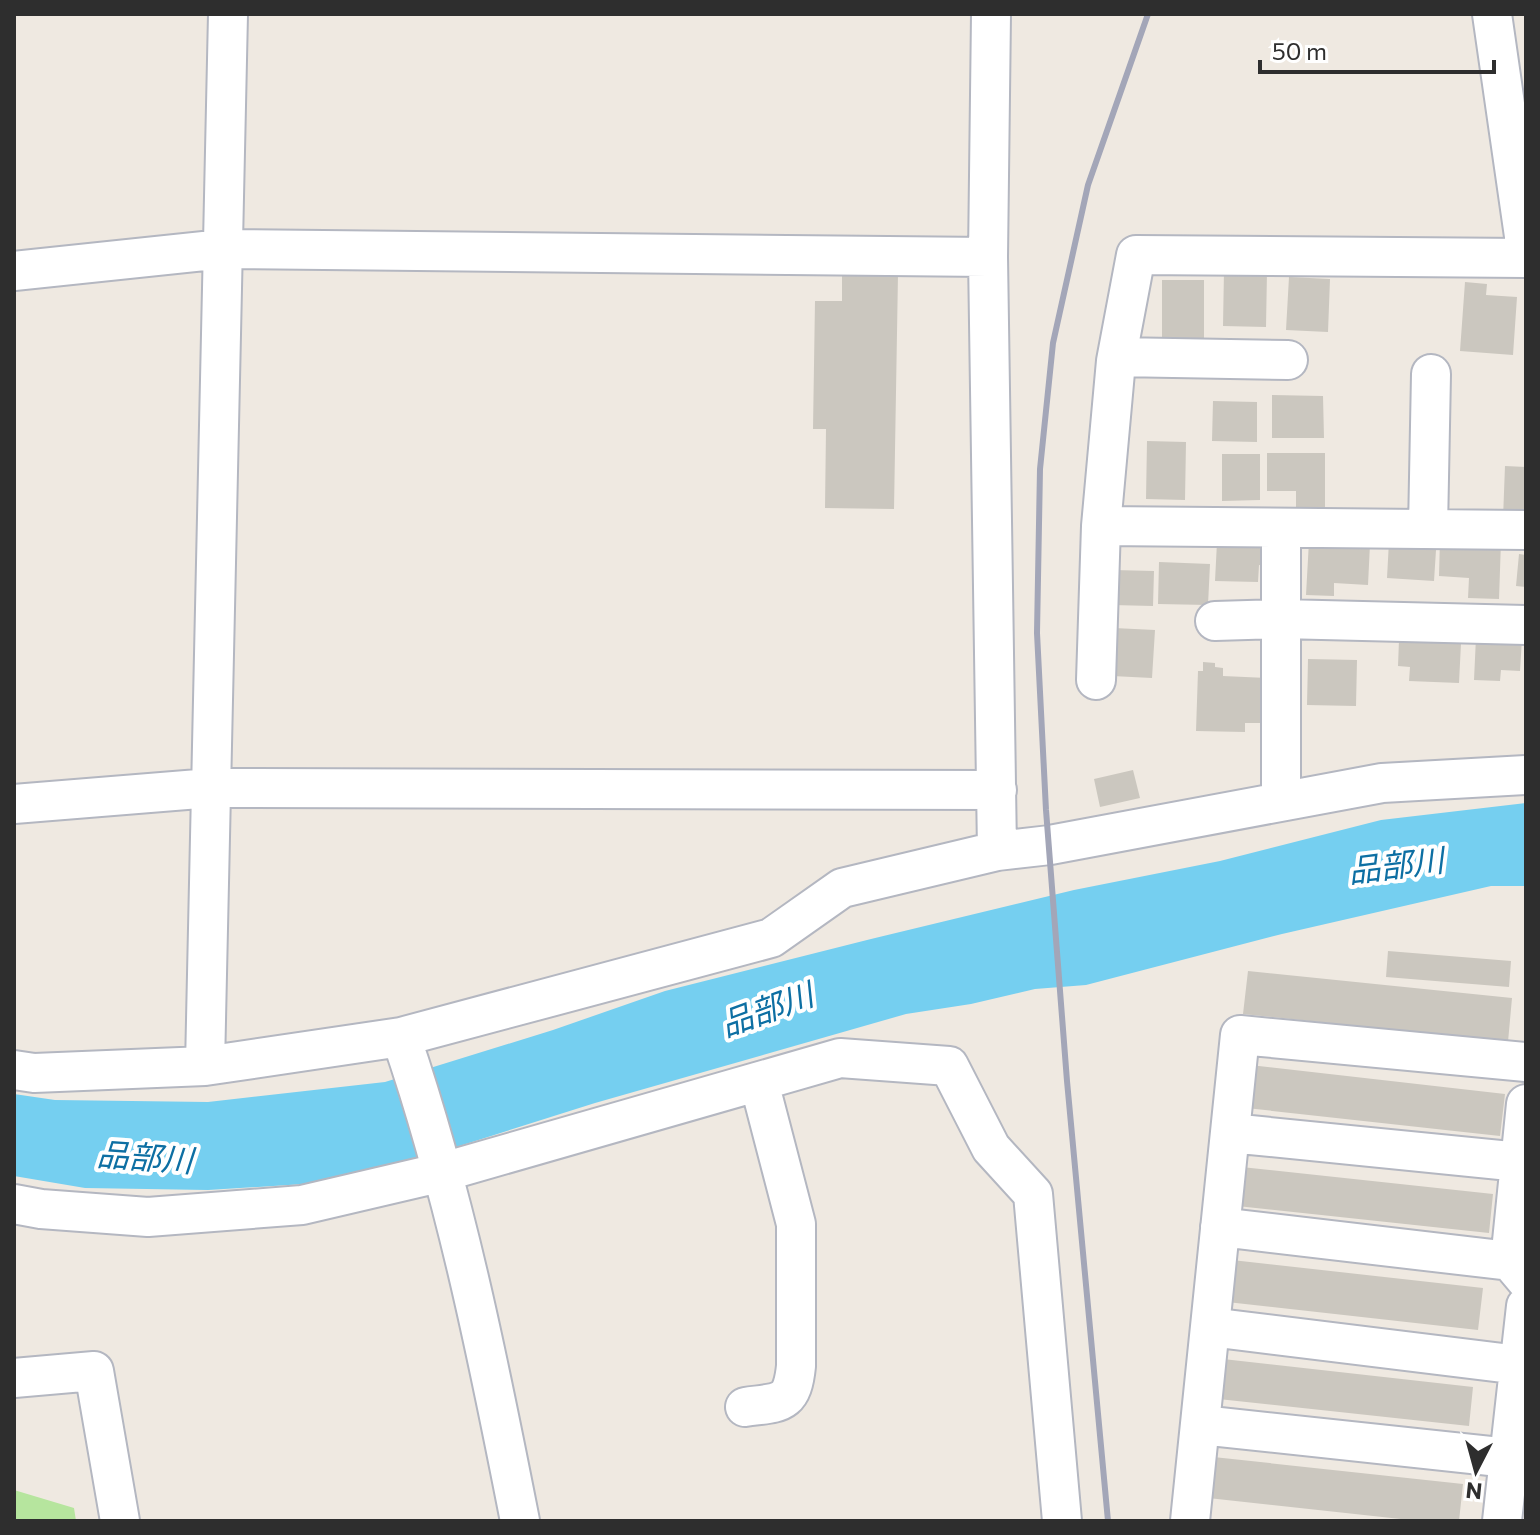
<svg xmlns="http://www.w3.org/2000/svg" width="1540" height="1535" viewBox="0 0 1540 1535" font-family="Commissioner,'Noto Sans JP',sans-serif">
<style>
.green{fill:#b6e59e}
.water{fill:#75cff0}
.building{fill:#cbc7bf}
.lines{fill:none;stroke-linecap:round;stroke-linejoin:round}
.minor-casing{stroke:#b4b7c1;stroke-width:42}
.minor{stroke:#fff;stroke-width:38}
.rail{stroke:#a3a6b8;stroke-width:6}
.labels{text-anchor:middle;stroke-width:8;stroke-linejoin:round;paint-order:stroke}
.water-label{font-size:32px;font-style:italic;fill:#0d6fa3;stroke:#fff}
</style>
<rect width="100%" height="100%" fill="#efe9e1"/>
<path class="green" d="M14,1490L74,1508L76,1521H14Z"/>
<path class="water" d="M1526,803V886H1491L1282,934L1086,985L1035,989L971,1004L906,1014L595,1103L390,1168L304,1184L208,1190L85,1188L14,1176V1094L55,1100L208,1102L385,1082L553,1030L665,991L871,939L1074,890L1220,861L1381,820Z"/>
<path class="building" d="M1224,270L1267,271L1266,327L1223,326Z
M842,274H898L894,509L825,508L826,429H813L815,301H842Z
M1289,277L1330,279L1328,332L1286,330Z
M1162,280H1204V340H1162Z
M1465,282L1487,284L1486,295L1517,297L1513,355L1460,351Z
M1272,395L1323,396L1324,438H1272Z
M1213,401L1257,402V442L1212,441Z
M1147,441L1186,442L1185,500L1146,499Z
M1267,453H1325V507H1296V491H1267Z
M1222,454H1260V500L1222,501Z
M1505,466L1526,467V519H1503Z
M1440,539L1501,541L1499,599L1468,598L1469,578L1439,576Z
M1309,541L1370,544L1368,585L1334,583V596L1306,595Z
M1389,541L1413,548L1436,550L1434,581L1387,578Z
M1217,542L1268,544L1267,566L1259,565L1258,582L1215,581Z
M1519,554L1526,555V587L1516,586Z
M1159,562L1210,564L1208,605L1158,604Z
M1113,570L1154,571L1153,606L1112,605Z
M1114,628L1155,630L1152,678L1112,676Z
M1476,637L1522,639L1520,671L1501,670L1500,681L1474,680Z
M1399,640L1461,643L1459,683L1409,681L1410,667L1398,666Z
M1308,659L1357,660L1356,706L1307,705Z
M1203,662L1215,663V667L1223,668V676L1267,678L1265,723H1245V732L1196,731L1198,671H1203Z
M1133,770L1140,798L1100,807L1094,779Z
M1388,951L1511,961L1509,987L1386,977Z
M1248,971L1512,998L1508,1042L1243,1014Z
M1241,1064L1505,1094L1500,1136L1237,1107Z
M1232,1166L1493,1194L1489,1233L1228,1205Z
M1223,1259L1483,1288L1478,1330L1218,1301Z
M1214,1358L1473,1387L1469,1426L1209,1398Z
M1204,1456L1463,1484L1459,1521H1419L1199,1497Z"/>
<g class="lines">
<defs>
<path id="minor" d="M1492,14L1526,250
M988,257L997,851
M14,271L223,249L988,257L991,14
M1117,357L1288,360
M1101,526L1526,530
M1281,528V801
M1428,529L1431,374
M1215,621L1281,619L1526,625
M1096,680L1101,526L1116,361L1136,255L1526,258
M14,804L211,788L997,790
M401,1037C455,1195 488,1358 520,1521
M205,1066L228,14
M14,1070L34,1073L205,1066L401,1037L771,938L842,888L997,851L1050,845L1382,783L1526,775
M1526,1104L1510,1261L1526,1280
M1230,1133L1520,1162
M14,1204L41,1209L148,1217L302,1205L443,1172L840,1058L949,1066L991,1148L1033,1194L1062,1521
M1220,1227L1510,1261
M1210,1327L1519,1365
M14,1378L94,1371L120,1521
M745,1407C780,1402 792,1406 796,1366V1224L759,1082
M1201,1425L1509,1458
M1190,1521L1240,1035L1526,1062
M1502,1521L1526,1306"/>
</defs>
<use href="#minor" class="minor-casing"/>
<use href="#minor" class="minor"/>
<path class="rail" d="M1108,1521L1067,1081L1046,810L1037,633L1040,469L1053,343L1088,185L1148,14"/>
</g>
<g class="labels">
<g class="water-label">
<text transform="translate(1396 866) rotate(-7)" y="11">品部川</text>
<text transform="translate(767 1010) rotate(-20)" y="11">品部川</text>
<text transform="translate(145 1158) rotate(4)" y="11">品部川</text>
</g>
</g>
<rect width="1540" height="1535" fill="none" stroke="#2e2e2e" stroke-width="32"/>
<g transform="translate(1476 1471) rotate(186)" stroke="#ffffff" stroke-width="6" paint-order="stroke">
<path d="M0-6L14 30L0 20L-14 30Z" fill="#2e2e2e"/>
<text y="-12" font-size="22" font-weight="bold" text-anchor="middle" fill="#2e2e2e">N</text>
</g>
<path d="M1260 60v12h234v-12" fill="none" stroke="#2e2e2e" stroke-width="4"/>
<text x="1272" y="60" font-size="24" fill="#2e2e2e" stroke="#ffffff" stroke-width="6" paint-order="stroke">50 m</text>
</svg>
